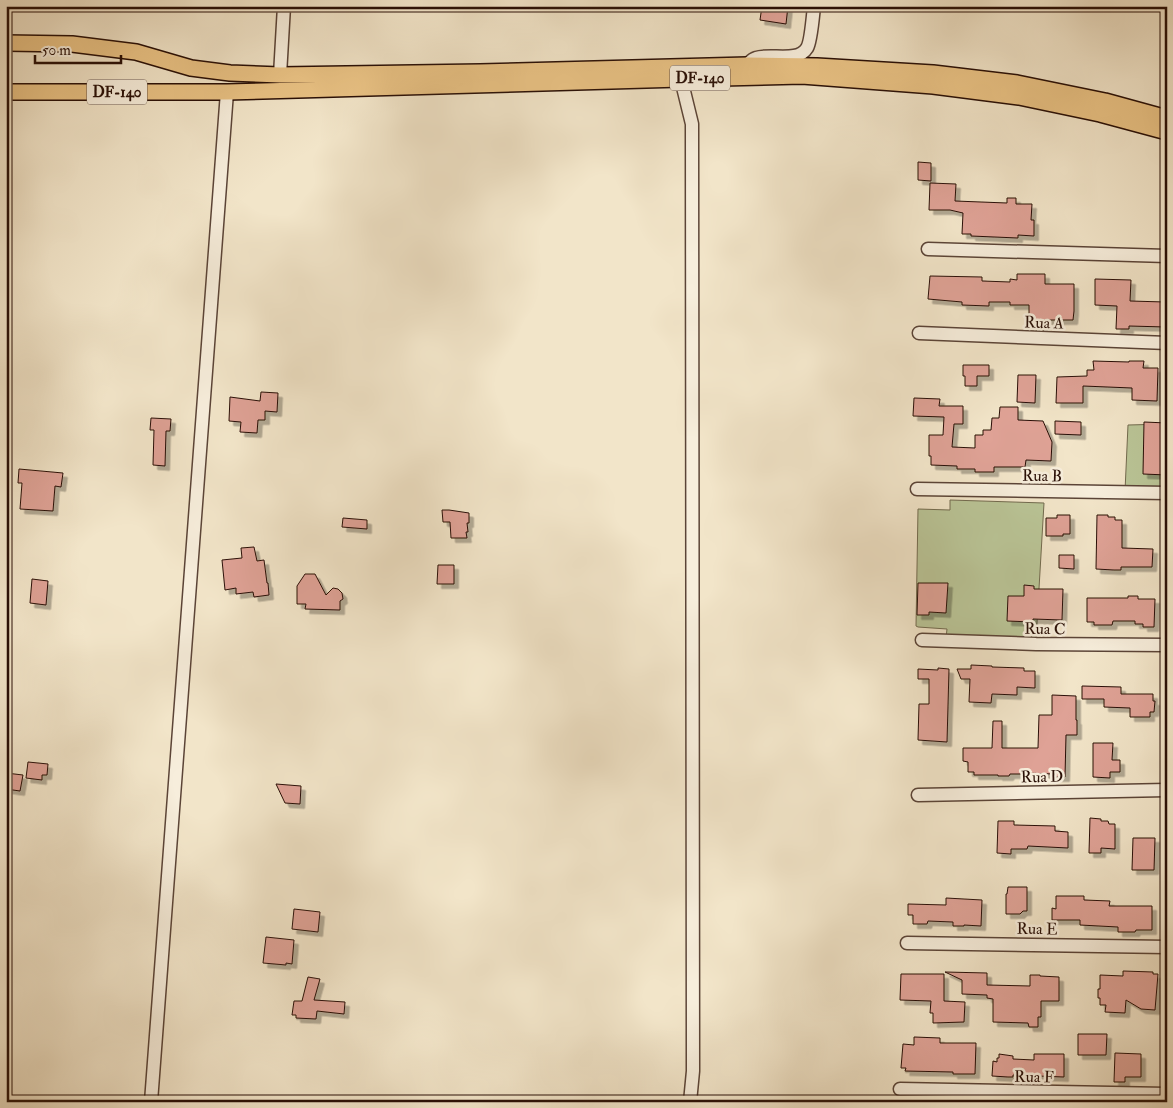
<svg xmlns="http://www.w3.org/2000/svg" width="1173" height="1108" viewBox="0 0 1173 1108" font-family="'IM FELL Double Pica',serif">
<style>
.green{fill:#bac597;stroke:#726a4e}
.building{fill:#dfa296;stroke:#290f06;filter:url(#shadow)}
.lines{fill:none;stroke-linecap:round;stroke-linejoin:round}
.minor-casing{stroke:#5b4437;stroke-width:15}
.major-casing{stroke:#290f06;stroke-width:18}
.minor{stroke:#f7eedc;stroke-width:12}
.major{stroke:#e9c284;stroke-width:15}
.labels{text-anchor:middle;stroke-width:5;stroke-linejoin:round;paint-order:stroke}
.shield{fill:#f7eedc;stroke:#675246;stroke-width:1}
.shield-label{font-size:15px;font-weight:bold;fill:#290f06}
.street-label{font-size:16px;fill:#290f06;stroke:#f7eedc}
</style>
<defs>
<filter id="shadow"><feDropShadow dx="4.5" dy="4.5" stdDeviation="0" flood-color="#0004"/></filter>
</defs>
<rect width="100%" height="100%" fill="#f2e5c9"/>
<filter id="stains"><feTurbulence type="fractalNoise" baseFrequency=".004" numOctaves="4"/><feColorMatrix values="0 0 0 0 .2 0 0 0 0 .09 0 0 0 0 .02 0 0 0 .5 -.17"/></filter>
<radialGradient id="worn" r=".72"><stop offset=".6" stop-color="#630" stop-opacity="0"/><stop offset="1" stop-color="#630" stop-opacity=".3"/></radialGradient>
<path class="green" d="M1167,424V490L1125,491L1128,425Z
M950,500L1044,503L1036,640L946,638L947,629L918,627L916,626L918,509L950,510Z"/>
<path class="building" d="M762,6H788L786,24L760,20Z
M918,162L931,163V181L918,180Z
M930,183L956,184L955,201L1007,203V198H1016V204H1032L1031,220H1034V236L1018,235V238L971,236V234H962L963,213L950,210H929Z
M1017,274H1045V284H1074V311L1073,320H1044V330H1034V317H1029V305H1010V302H989V306L962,305V302L928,299L930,276L982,277V281L1010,282V279L1017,280Z
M1095,279L1131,280L1130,301L1165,302L1167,303L1166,327L1129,326V329H1116L1117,306L1095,305Z
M1093,361L1129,362V361H1144L1143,368H1158L1157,401L1132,400V388L1083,386V403H1056L1057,377L1087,376V370H1094Z
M963,365H989V376H977V386H965V376H963Z
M1018,375H1036L1035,403L1017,402Z
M261,392L278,393L277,412L265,411V420H258L257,433L240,432L241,422L229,421L230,397L260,401Z
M914,398L940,399L939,406H963V424H954L952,447L975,448V435H983V430H991L992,418H999L1000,407H1018V420L1043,421L1052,442L1051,461L1026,460L1025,467H994V472H975V469H957V466L931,465V456H929V435H943L944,417L913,416Z
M151,418L171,419L170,431H166L165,466L153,465L154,430H150Z
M1055,421L1081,422V435L1055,434Z
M1144,422L1167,423V475L1143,474Z
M19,469L63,473L61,487L55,486L53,511L20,509L22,483H18Z
M442,510H449L469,513V523H467L468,532H466L467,538H451L450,522H443Z
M1057,515H1070V534H1063V536H1046V518H1057Z
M1097,515H1108V517H1115V520H1122V548L1153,549L1152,567H1121V570H1114L1096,569Z
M343,518L367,520V529L342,527Z
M254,547L257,561L264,560L267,583H268L269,595L254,597L253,592L236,594V588L225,590L222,560L242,558L241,548Z
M1059,555H1074V569L1059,568Z
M438,565H454V584H437Z
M305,574H315L326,595L333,588L338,589L342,593L343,599L340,601V610L305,609L306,604H297V586Z
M32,579L48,581L46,605L30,603Z
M918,583H948L946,613L929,612V615H917Z
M1024,585L1034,586V589H1063L1062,620L1033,619V622L1007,621L1008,596H1024Z
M1128,596H1138V599H1155L1154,627H1143V624H1135V621H1113L1112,625H1094V622H1087V598H1128Z
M971,665L992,666V667L1024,668V671H1035V688L1017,687V695L992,694L991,703L969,702L970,679H961L957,669H971Z
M938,668L949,669L947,742L918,740L919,704H929V679H918V669L938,670Z
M1082,686L1121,687V694H1153V701H1155L1154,712H1150V717H1130V708L1104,707V699H1082Z
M1052,695L1076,696V720H1077V735H1066L1065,777H1054V774L1024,773V774H1010L1009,776H998V775H974V772H968V762L963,761V748H992L993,721H1002V748H1038L1039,715H1052Z
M1093,743H1113L1112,760H1120V772H1110V778L1093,777Z
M28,762L48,764L47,775H42V780L26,778Z
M6,773L23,775L20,791L6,789Z
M276,784L301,786L300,804L285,803Z
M1090,818L1101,819V821H1108L1109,824H1115V849L1101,848V853H1089Z
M998,821H1014V825L1055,826V831L1068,832V848L1028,846L1027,849H1011V854L997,853Z
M1133,838H1155L1154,870H1132Z
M1008,887H1027V911H1023L1020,914H1006V894H1007Z
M1056,896H1084V900L1110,901L1109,906H1152V930H1136L1135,932H1118V927L1080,925V920H1052V908L1056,909Z
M946,898L982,900L981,926L964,925V926H953V922L928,921L927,924H913V915H908V904L946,905Z
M294,909L320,912L318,932L292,929Z
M266,937L294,940L292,964L286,963V965L263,963Z
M1123,971L1153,972V974H1158L1155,1010L1141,1009L1126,1000L1125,1013L1105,1012L1106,1005H1100V998H1098V989H1100V975L1123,976Z
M945,972L987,973V985L1030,986V975H1040V976L1059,977V1001H1041V1017H1038V1027H1029L1028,1023L993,1022V999L987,998V995L962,994V980Z
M901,974H944V1001L965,1002L964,1022L933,1023V1013H930L931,1001L900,1000Z
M308,977L320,979L314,1000L345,1002L344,1014L317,1011L316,1019L296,1018V1015H292L294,1001H302Z
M1078,1034H1107L1106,1055H1078Z
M914,1037L940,1038V1043H976L975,1074H953V1072L905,1071L906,1068H901L903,1044L914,1045Z
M1115,1053L1141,1054V1077H1125V1082H1114Z
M999,1054L1013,1056V1059L1034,1060V1054H1064V1077L1013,1075V1077H1008L992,1076L993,1061L997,1062V1058H999Z"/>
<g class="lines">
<defs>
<path id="minor" d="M747,65C750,62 752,59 756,58C771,53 798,63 807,48C811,42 813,15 814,6
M280,75L284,6
M681,79L692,124L693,1071L690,1102
M928,249L1167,256
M919,333L1167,343
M917,489L1167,493
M922,640L1036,644L1167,645
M918,795L1167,790
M907,943L1167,947
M900,1089L1167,1094
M151,1102L227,92"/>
<path id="major" d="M6,43L72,44L136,52L191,68L230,73L280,75L480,72L747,65L817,66L933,73L1017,83L1105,101L1167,118
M6,92H227L681,79L802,76L933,86L1019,97L1100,114L1167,132"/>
</defs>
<use href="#minor" class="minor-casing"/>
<use href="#major" class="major-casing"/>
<use href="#minor" class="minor"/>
<use href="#major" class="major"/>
</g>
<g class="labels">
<g class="shield">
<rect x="670" y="65.5" width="60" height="25" rx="4"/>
<rect x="87" y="79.5" width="60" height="25" rx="4"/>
</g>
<g class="shield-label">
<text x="700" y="83">DF-140</text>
<text x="117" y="97">DF-140</text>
</g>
<g class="street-label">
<text transform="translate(1044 322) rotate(2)" y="6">Rua A</text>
<text transform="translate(1042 475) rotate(1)" y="6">Rua B</text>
<text transform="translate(1045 628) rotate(1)" y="6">Rua C</text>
<text transform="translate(1042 776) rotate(-1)" y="6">Rua D</text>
<text transform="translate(1037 928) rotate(1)" y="6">Rua E</text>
<text transform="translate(1034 1076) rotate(1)" y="6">Rua F</text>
</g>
</g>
<rect width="1173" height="1108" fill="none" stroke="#f2e5c9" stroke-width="25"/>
<rect x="8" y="8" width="1158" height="1093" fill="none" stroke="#290f06" stroke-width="2.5"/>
<rect x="12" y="12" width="1148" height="1083" fill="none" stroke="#290f06"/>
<path d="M35 55v8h86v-8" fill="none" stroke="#290f06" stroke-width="2.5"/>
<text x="42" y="55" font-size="15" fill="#290f06" stroke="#f7eedc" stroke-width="4" paint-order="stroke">50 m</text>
<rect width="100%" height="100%" filter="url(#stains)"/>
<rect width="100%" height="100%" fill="url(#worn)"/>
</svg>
